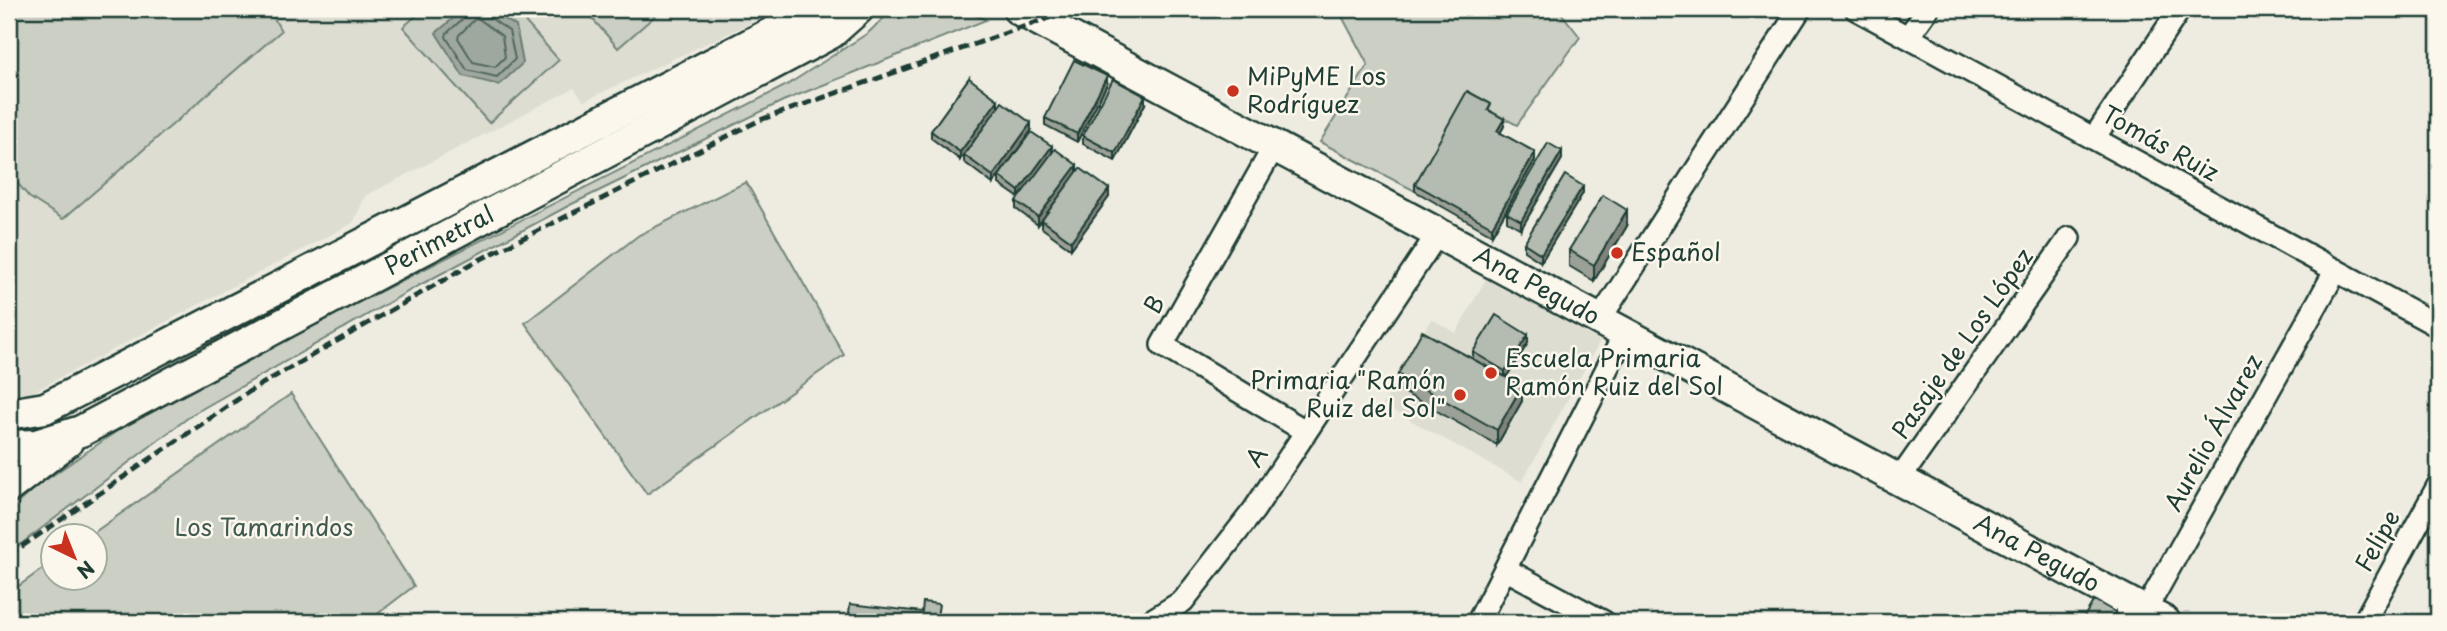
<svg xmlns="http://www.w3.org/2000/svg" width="2447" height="631" viewBox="0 0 2447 631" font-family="'Playpen Sans',sans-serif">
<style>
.built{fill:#ddddd2}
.green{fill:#cbcfc4;stroke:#75867c;stroke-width:2}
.water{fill:#9fa89f;stroke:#6c7d74;stroke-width:2}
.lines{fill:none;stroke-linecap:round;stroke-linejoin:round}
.shore{stroke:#52685f;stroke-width:2}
.street-casing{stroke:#1f3d34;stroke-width:26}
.secondary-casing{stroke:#1f3d34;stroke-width:35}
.street{stroke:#fbf7ec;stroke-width:21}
.secondary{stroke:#fbf7ec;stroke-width:30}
.rail{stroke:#1f3d34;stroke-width:5;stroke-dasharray:10 5;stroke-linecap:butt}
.wall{fill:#9ba197;stroke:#1f3d34;stroke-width:2}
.shaded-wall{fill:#7e837b;stroke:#1f3d34;stroke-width:2}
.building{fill:#b4bbb0;stroke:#1f3d34;stroke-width:2}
.poi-dot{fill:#c8321e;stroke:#fbf7ec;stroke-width:2.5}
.labels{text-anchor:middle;stroke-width:5;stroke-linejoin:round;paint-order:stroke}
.poi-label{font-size:24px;fill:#1f3d34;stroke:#fbf7ec;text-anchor:start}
.street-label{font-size:24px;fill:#1f3d34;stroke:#fbf7ec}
.park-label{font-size:24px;fill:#415a51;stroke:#fbf7ec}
</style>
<rect width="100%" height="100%" fill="#eeece1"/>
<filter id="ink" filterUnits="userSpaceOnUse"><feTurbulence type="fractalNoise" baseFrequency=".0143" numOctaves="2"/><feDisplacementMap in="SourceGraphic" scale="14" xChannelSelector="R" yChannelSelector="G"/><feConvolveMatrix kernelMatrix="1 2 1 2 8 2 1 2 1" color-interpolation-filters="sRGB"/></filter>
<g filter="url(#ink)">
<path class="built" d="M9,9H769L765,16L584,101L574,88L365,196L353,223L31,393L9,396Z
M1486,279L1600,341L1522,482L1383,405L1431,319L1456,333Z"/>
<path class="green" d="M9,9H269L281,31L63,219L29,197L9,173Z
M424,9H514L559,60L489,123L403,27Z
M584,9H663L618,48Z
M893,9H964L986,20L783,101L570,205L418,286L193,414L9,553V511L37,486L149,409L787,85L868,33Z
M1338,9H1558L1580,37L1517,125L1467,99L1415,191L1320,142L1368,65Z
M746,182L844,355L647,494L525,323L639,235Z
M291,394L414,586L367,622H9V593L52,562V578H94V536H89Z"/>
<path class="water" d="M464,9H488L516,26L523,63L499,85L463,76L436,33Z"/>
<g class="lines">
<path class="shore" d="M468,9L466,16L447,33L446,37L467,70L497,77L515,59L509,31L489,17L486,9
M475,19H479L502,36L505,57L495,67L473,62L458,38L459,35Z"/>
<defs>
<path id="street" d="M1856,9L2438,326
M1908,37L1928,9
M2094,138L2180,9
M1275,145L1162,345L1305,431
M1600,319L1800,9
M1899,480L2069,238
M1505,569L1604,622
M1149,622L1183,601L1254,510L1438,233
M1478,622L1625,333
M2139,622L2336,270
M2364,622L2438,486"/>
<g id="secondary">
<path id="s1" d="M1018,9L2165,622"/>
<path d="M9,414L45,408L803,17L813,9"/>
<path id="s2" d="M9,446L36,445L81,431L831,33L858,9"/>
<path d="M9,487L67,442"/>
</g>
</defs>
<use href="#street" class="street-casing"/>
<use href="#secondary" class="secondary-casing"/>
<use href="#street" class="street"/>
<use href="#secondary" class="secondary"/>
<path class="rail" d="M9,555L253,389L477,261L760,120L1074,9"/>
</g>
<path class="wall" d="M969,78L960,160L931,138V131Z
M1107,84L1077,142L1045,125V118Z
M1145,104L1115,161L1083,144V136Z
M1491,111L1504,126L1500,133L1535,160L1492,235L1415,191V184Z
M1031,131L993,184L964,162V155Z
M1052,154L1109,197L1071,249L1042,228V220L1053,205L1038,225L1016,209V201L1019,198L999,184V176Z
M1562,159L1521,229L1507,221V213Z
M1583,193L1541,262L1524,251V243Z
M1627,226L1594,281L1569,266V250Z
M1528,343L1506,377L1522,401L1497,445L1398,389V374L1473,359V352Z"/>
<path class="shaded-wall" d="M1107,76V84L1077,142V134Z
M1145,96V104L1115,161V153Z
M998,100V108L960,160V152Z
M1504,119V126L1497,139V131Z
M1031,123V131L993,184V176Z
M1052,146V154L1019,198V191Z
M1562,151V159L1521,229V221Z
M1535,152V160L1492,235V227Z
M1077,165V173L1038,225V217Z
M1583,186V193L1541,262V254Z
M1109,189V197L1071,249V241Z
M1627,210V226L1594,281V265Z
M1528,335V343L1505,379V371Z
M1522,386V401L1497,445V430Z
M2115,612V620L2114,622H2109Z"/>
<path class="building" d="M1074,60L1107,76L1077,134L1045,118Z
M969,78L998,100L960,152L931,131Z
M1113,79L1145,96L1115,153L1083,136Z
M1467,91L1491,104L1488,110L1504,119L1497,131L1535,152L1492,227L1415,184Z
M1002,102L1031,123L993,176L964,155Z
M1031,132L1052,146L1019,191L999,176Z
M1548,143L1562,151L1521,221L1507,213Z
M1055,149L1077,165L1038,217L1016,201Z
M1080,168L1109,189L1071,241L1042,220Z
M1565,175L1583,186L1541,254L1524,243Z
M1603,195L1627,210L1594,265L1569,250Z
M1496,315L1528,335L1505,371L1473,352Z
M1422,331L1522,386L1497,430L1398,374Z
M2094,600L2115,612L2109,622H2081Z
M923,602L939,604L937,617L948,618L947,622H848L850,604L922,612Z"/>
</g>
<g class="poi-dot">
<circle cx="1233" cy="91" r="7"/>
<circle cx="1617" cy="253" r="7"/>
<circle cx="1491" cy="373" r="7"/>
<circle cx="1460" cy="395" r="7"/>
</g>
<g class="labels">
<g class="poi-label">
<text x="1247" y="85">MiPyME Los<tspan x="1247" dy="28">Rodríguez</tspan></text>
<text x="1631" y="261">Español</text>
<text x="1505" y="367">Escuela Primaria<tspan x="1505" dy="28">Ramón Ruiz del Sol</tspan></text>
<text x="1446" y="389" text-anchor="end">Primaria "Ramón<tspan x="1446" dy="28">Ruiz del Sol"</tspan></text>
</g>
<g class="street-label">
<text transform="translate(2160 144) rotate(29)" y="8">Tomás Ruiz</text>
<text dy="8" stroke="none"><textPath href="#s2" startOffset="480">Perimetral</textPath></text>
<text dy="8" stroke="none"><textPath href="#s1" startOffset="588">Ana Pegudo</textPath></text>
<text transform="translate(1155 305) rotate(-60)" y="8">B</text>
<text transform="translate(1963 344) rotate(-55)" y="8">Pasaje de Los López</text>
<text transform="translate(2214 433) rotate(-61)" y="8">Aurelio Álvarez</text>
<text transform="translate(1257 457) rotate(-57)" y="8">A</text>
<text transform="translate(2378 541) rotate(-61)" y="8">Felipe</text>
<text dy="8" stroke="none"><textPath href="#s1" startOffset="1155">Ana Pegudo</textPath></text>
</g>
<g class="park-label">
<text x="264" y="536">Los Tamarindos</text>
</g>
</g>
<rect width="2447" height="631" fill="none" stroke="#fbf7ec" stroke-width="35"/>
<rect x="18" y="18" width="2412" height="596" fill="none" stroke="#1f3d34" stroke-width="2.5" filter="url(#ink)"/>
<g transform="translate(74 557) rotate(137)"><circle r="33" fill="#fbf7ec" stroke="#a3ada2" stroke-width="2"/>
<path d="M0-5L12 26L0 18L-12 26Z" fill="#c8321e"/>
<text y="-10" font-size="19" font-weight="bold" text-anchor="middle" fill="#1f3d34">N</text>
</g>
</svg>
